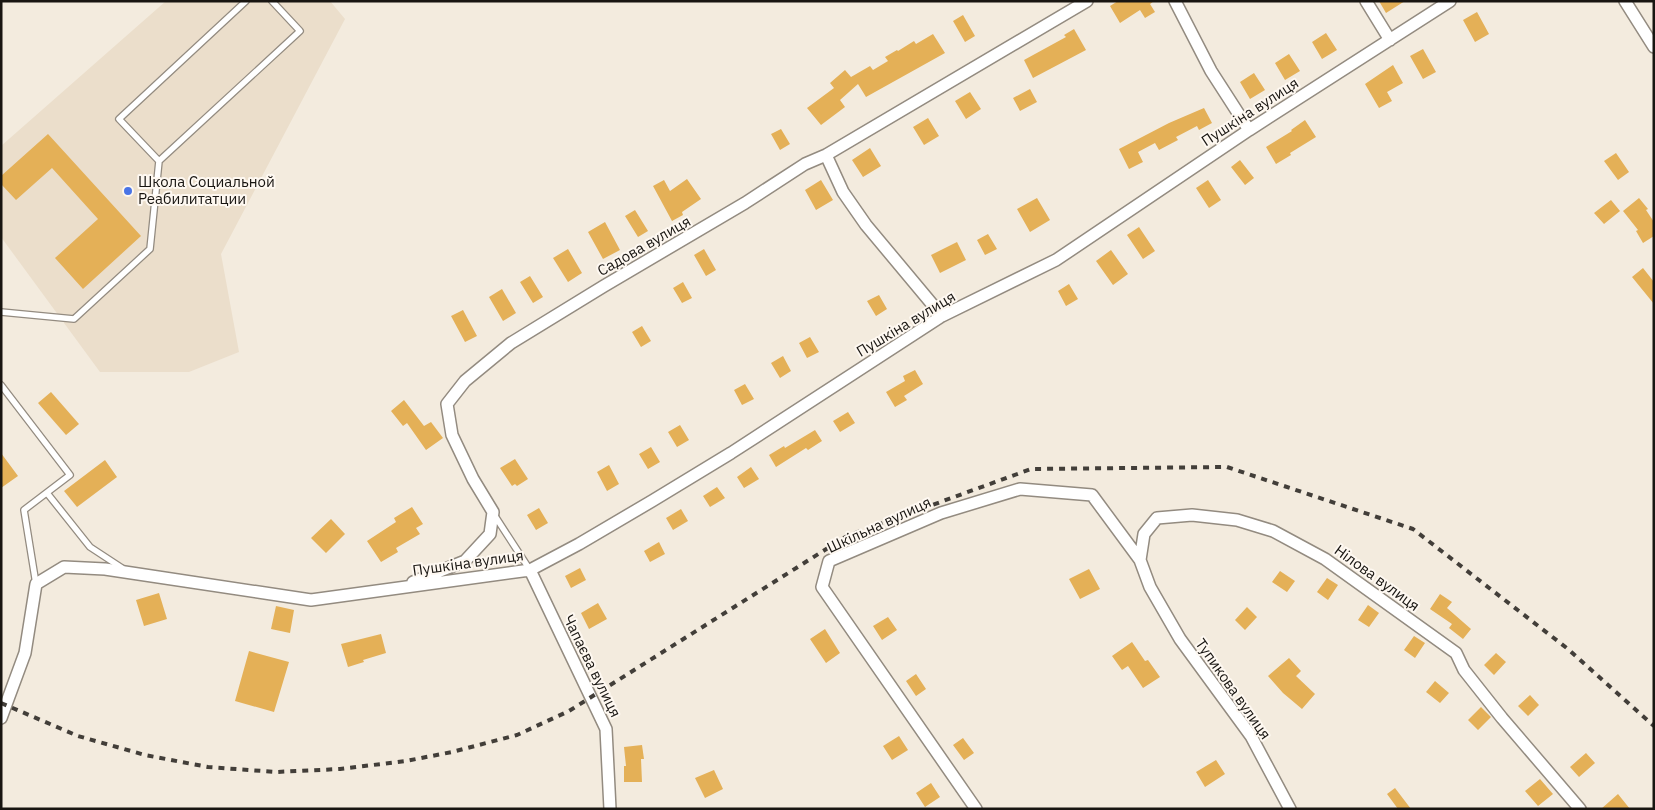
<svg xmlns="http://www.w3.org/2000/svg" width="1655" height="810" viewBox="0 0 1655 810" font-family="'IBM Plex Sans',sans-serif">
<style>
.built{fill:#ebdecb}
.building{fill:#e4b057}
.lines{fill:none;stroke-linecap:round;stroke-linejoin:round}
.service-casing{stroke:#938b80;stroke-width:8}
.minor-casing{stroke:#938b80;stroke-width:14}
.service{stroke:#fff;stroke-width:5.5}
.minor{stroke:#fff;stroke-width:11}
.rail{stroke:#423e39;stroke-width:4;stroke-dasharray:6 6;stroke-linecap:butt}
.poi-dot{fill:#4974e6;stroke:#fef8f1;stroke-width:2}
.labels{text-anchor:middle;stroke-width:4;stroke-linejoin:round;paint-order:stroke}
.street-label{font-size:15px;fill:#181511;stroke:#fef8f1}
.poi-label{font-size:15px;fill:#181511;stroke:#fef8f1;text-anchor:start}
</style>
<rect width="100%" height="100%" fill="#f3ebde"/>
<path class="built" d="M166,1H330L345,19L221,254L239,352L189,372H100L1,237V146Z"/>
<path class="building" d="M1118,1H1154L1150,4L1155,12L1145,18L1140,10L1120,23L1110,6Z
M1379,1H1405L1386,13Z
M1477,12L1489,34L1475,42L1463,20Z
M963,15L975,36L965,42L953,21Z
M1074,29L1086,50L1033,78L1024,60L1066,37L1064,35Z
M1326,33L1337,50L1322,59L1312,42Z
M933,34L945,53L866,97L858,84L840,100L845,107L821,125L807,108L834,88L830,83L845,70L851,77L870,66L873,70L888,61L885,57L897,50L898,51L914,41L916,44Z
M1423,49L1436,72L1423,79L1410,56Z
M1289,54L1300,71L1285,80L1275,63Z
M1393,65L1403,83L1387,92L1392,101L1379,108L1365,84Z
M1254,73L1265,90L1250,99L1240,82Z
M1030,89L1037,102L1020,111L1013,98Z
M970,92L981,109L966,119L955,101Z
M1204,108L1212,123L1199,130L1197,126L1176,137L1178,140L1159,150L1155,143L1138,152L1143,162L1129,169L1119,149L1169,123Z
M928,118L939,136L924,145L913,127Z
M1305,120L1316,137L1290,153L1291,155L1276,164L1266,147L1292,131L1291,130Z
M781,129L790,144L780,150L771,134Z
M48,134L141,236L83,289L55,258L98,219L52,168L16,200L1,184V176Z
M870,148L881,166L863,177L852,160Z
M1616,153L1629,172L1618,180L1604,161Z
M1240,160L1254,178L1245,185L1231,167Z
M687,179L701,199L682,212L683,215L672,221L653,186L664,180L670,191Z
M821,180L833,200L816,210L805,190Z
M1208,180L1221,200L1209,208L1196,188Z
M1037,198L1050,220L1030,232L1017,209Z
M1639,198L1648,209L1646,210L1654,222V236L1643,243L1636,231L1638,230L1623,211Z
M1611,200L1620,211L1604,224L1594,213Z
M635,210L648,231L638,237L625,216Z
M605,222L620,250L603,259L588,232Z
M1139,227L1155,251L1143,259L1127,235Z
M988,234L997,249L985,255L977,240Z
M957,242L966,260L940,273L931,255Z
M568,249L582,273L568,282L553,258Z
M704,249L716,270L706,276L694,255Z
M1111,250L1128,274L1113,285L1096,261Z
M1643,268L1654,282V304L1632,277Z
M530,276L543,297L533,303L520,282Z
M683,282L692,298L682,303L673,288Z
M1069,284L1078,299L1066,306L1058,291Z
M502,289L516,313L503,321L489,297Z
M879,295L887,309L876,316L867,301Z
M463,310L477,336L465,342L451,316Z
M642,326L651,341L641,347L632,332Z
M810,337L819,352L807,358L799,343Z
M783,356L791,371L780,378L771,363Z
M915,370L923,384L904,396L907,400L895,407L886,392L905,381L903,376Z
M745,384L754,399L742,405L734,390Z
M51,392L79,424L66,435L38,403Z
M404,400L424,426L431,422L443,438L426,450L407,423L403,426L391,411Z
M848,412L855,423L840,432L833,421Z
M680,425L689,440L677,447L668,432Z
M815,430L822,441L808,450L806,448L776,467L769,455L784,446L785,448Z
M651,447L660,462L648,469L639,454Z
M1,453L18,476L1,488Z
M515,459L528,479L517,486L515,484L512,486L500,468Z
M105,460L117,477L77,507L64,491Z
M609,465L619,484L607,491L597,472Z
M751,467L759,479L744,488L737,477Z
M717,487L725,498L710,507L703,496Z
M412,507L423,524L416,528L420,534L396,548L398,552L381,562L367,541L396,522L394,518Z
M539,508L548,523L536,530L527,515Z
M681,509L688,521L673,530L666,518Z
M331,519L345,534L326,553L311,538Z
M659,542L665,554L650,562L644,551Z
M580,568L586,580L571,588L565,576Z
M1089,569L1100,589L1080,599L1069,579Z
M1280,571L1295,581L1287,592L1272,582Z
M1327,578L1338,585L1328,600L1317,592Z
M159,593L167,619L144,626L136,600Z
M1440,594L1452,602L1447,608L1471,629L1463,639L1449,628L1452,624L1430,609Z
M598,603L607,619L589,629L581,613Z
M1368,605L1379,613L1369,627L1358,620Z
M276,606L294,610L290,633L271,629Z
M1247,607L1257,617L1245,630L1235,620Z
M888,617L897,630L882,640L873,626Z
M825,629L840,653L826,663L810,639Z
M381,634L386,653L363,660L364,662L348,667L341,644Z
M1414,636L1425,643L1415,658L1404,650Z
M1132,642L1145,661L1148,660L1160,677L1143,688L1128,666L1122,670L1112,656Z
M249,651L289,662L274,712L235,701Z
M1496,653L1506,662L1494,675L1484,665Z
M1289,658L1301,671L1296,676L1315,694L1302,709L1283,693L1268,676Z
M916,674L926,689L916,696L906,681Z
M1435,681L1449,693L1440,703L1426,692Z
M1530,695L1539,705L1528,716L1518,706Z
M1481,707L1491,717L1478,730L1468,720Z
M899,736L908,750L892,760L883,746Z
M963,738L974,753L964,760L953,745Z
M642,745L644,759H641L642,782H624V766H626L624,747Z
M1586,753L1595,763L1579,777L1570,767Z
M1216,760L1225,774L1205,787L1196,772Z
M714,770L723,789L705,798L695,778Z
M1540,779L1553,794L1538,806L1525,791Z
M931,783L940,797L925,807L916,793Z
M1395,788L1411,809H1398L1387,794Z
M1618,794L1630,809H1601Z"/>
<g class="lines">
<defs>
<path id="service" d="M246,1L119,119L159,161L300,31L272,1
M1,312L74,319L150,249L159,161
M1,385L70,475L24,510L36,584
M47,493L90,547L122,568
M493,513L530,570"/>
<path id="minor" d="M1175,1L1211,71L1249,130
M1366,1L1390,40
M1625,1L1654,47
M826,155L843,192L866,225L942,316
M530,570L606,729L610,809
M413,582L465,561L490,534L493,512L473,479L452,435L447,404L465,381L511,343L604,286L745,203L805,164L826,155L1087,1
M1,718L25,653L36,584L64,567L105,569L311,600L530,570L579,544L652,501L731,453L942,316L1056,260L1249,130L1450,1
M976,809L822,587L829,561L941,513L1020,489L1092,495L1140,560
M1290,809L1251,736L1180,639L1150,587L1140,560L1144,534L1157,518L1192,515L1237,520L1273,531L1325,559L1456,653L1464,670L1502,718L1580,809"/>
</defs>
<use href="#service" class="service-casing"/>
<use href="#minor" class="minor-casing"/>
<use href="#service" class="service"/>
<use href="#minor" class="minor"/>
<path class="rail" d="M1,703L78,736L145,755L208,767L276,772L340,769L406,761L452,752L517,735L569,711L847,536L1031,469L1227,467L1413,529L1568,649L1654,726"/>
</g>
<circle class="poi-dot" cx="128" cy="191" r="5"/>
<g class="labels">
<g class="street-label">
<text transform="translate(1250 112) rotate(-33)" y="5">Пушкіна вулиця</text>
<text transform="translate(644 246) rotate(-30)" y="5">Садова вулиця</text>
<text transform="translate(906 324) rotate(-31)" y="5">Пушкіна вулиця</text>
<text transform="translate(879 525) rotate(-25)" y="5">Шкільна вулиця</text>
<text transform="translate(468 563) rotate(-8)" y="5">Пушкіна вулиця</text>
<text transform="translate(1377 578) rotate(36)" y="5">Нілова вулиця</text>
<text transform="translate(592 666) rotate(64)" y="5">Чапаєва вулиця</text>
<text transform="translate(1233 689) rotate(55)" y="5">Тупикова вулиця</text>
</g>
<g class="poi-label">
<text x="138" y="187">Школа Социальной<tspan x="138" dy="17">Реабилитатции</tspan></text>
</g>
</g>
<rect width="1655" height="810" fill="none" stroke="#181511" stroke-width="5"/>
</svg>
